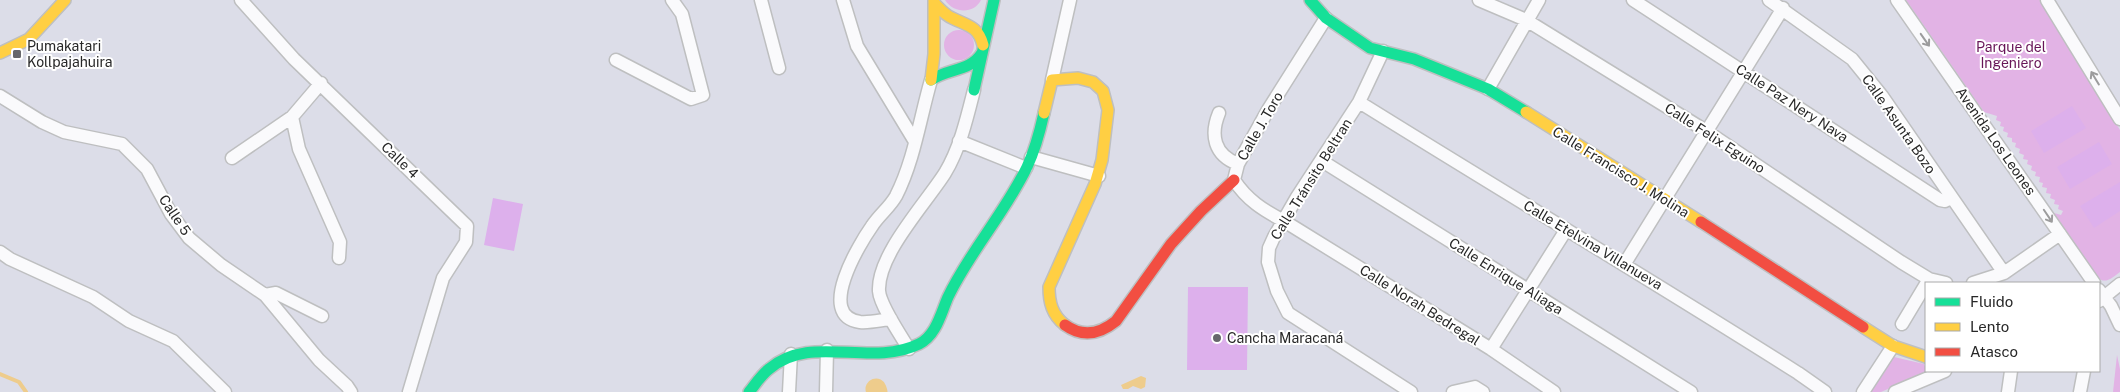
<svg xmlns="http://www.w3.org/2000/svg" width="2120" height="392" viewBox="0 0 2120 392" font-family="'Public Sans',sans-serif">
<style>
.green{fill:#e2b3e5}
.pitch{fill:#ddb0ec}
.water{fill:#eecc8c}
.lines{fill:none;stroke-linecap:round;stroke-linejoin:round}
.stream{stroke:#eecc8c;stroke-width:4}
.river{stroke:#eecc8c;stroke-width:21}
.street-casing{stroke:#bebfc0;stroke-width:15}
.fast-casing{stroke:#bebfc0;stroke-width:14}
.slow-casing{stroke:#bebfc0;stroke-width:14}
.jam-casing{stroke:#bebfc0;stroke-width:14}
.street{stroke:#fafafc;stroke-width:12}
.fast{stroke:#16e098;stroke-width:11}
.slow{stroke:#ffcf43;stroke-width:11}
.jam{stroke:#f24e42;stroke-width:11}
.oneway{stroke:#9c9c9d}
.poi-dot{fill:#67676b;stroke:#fff;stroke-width:2}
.labels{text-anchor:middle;stroke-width:4;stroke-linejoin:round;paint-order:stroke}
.poi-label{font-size:14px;fill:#282828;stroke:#fff;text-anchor:start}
.park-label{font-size:14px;fill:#681558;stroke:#fff}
.street-label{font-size:14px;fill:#282828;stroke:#fff}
</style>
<rect width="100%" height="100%" fill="#dcdde8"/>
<path class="green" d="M945,0H981C974,14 954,14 945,0Z
M1906,0H2041L2120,130V272C2112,278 2105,285 2097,277L2054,213L2061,215L2063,211L2058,209L2059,205L2054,204L2055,200L2050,198L2051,194L2046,193L2047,188L2042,187L2043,183L2039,182L2040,177L2035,176L2036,172L2031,170L2032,166L2027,164L2028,160L2023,159L2024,155L2019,153L2020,149L2015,147L2016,143L2012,142V138L2007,137L2008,133L2003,131L2004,127L2000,126L2001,122L1996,120L1997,116L1984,112Z
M944 45a15 15 0 1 1 30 0a15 15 0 1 1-30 0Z
M2117,355L2120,369V392H2113Z
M1894,357L1924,364L1927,372L1881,392H1871Z"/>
<path class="pitch" d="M2072,106L2086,128L2044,153L2031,131Z
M2099,142L2112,164L2070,189L2057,167Z
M2120,182V211L2094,228L2080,206Z
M493,198L523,204L514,251L484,245Z
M1188,287H1248L1247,370H1187Z"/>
<path class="water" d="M1141,376L1146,378L1145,387L1141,389L1133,386L1128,389H1123L1121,385Z"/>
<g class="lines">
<path class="stream" d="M0,374L19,382L26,392"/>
<path class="river" d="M876,389L877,392"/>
<defs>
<path id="street" d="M241,0L294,59L467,226L466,242L443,278L409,392
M761,0L779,68
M843,0L857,46L914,140
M1479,0L1526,20L1706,131L1901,262L1929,279L1946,283
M1633,0L1940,200L1945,201L1951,197
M1769,0L1852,59L1882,96L2004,273
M1897,0L2094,283
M2047,0L2120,119
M1326,18L1268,110L1238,164L1234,180C1247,200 1263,210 1284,221L1491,349L1554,392
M1383,51L1359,102L1297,197L1274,237L1269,248L1268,262L1277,291L1288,313L1411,392
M616,60L691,99L703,95L682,14L672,0
M1052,80L1070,0
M1488,89L1539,0
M0,96L42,122L64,132L122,144L147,169L171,214L189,238L221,265L265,295L319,360L347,386L351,392
M1359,102C1505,193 1653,281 1798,373L1825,392
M1219,113C1210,135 1214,155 1238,164
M292,117L299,149L340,242L339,258
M959,141L1026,168
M1031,157L1099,176
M232,158L292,117L321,83
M1322,161L1691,392
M0,252L10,259L93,297L129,321L173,341L225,392
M1625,263L1783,8
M1973,283L2004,273L2060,234
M2099,290L2111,306L2120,325
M265,295L276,293L322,316
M2099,301L2120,284
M891,319C881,320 870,323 860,322C815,316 860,243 872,226C879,215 890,207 896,196C914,161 920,118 931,80
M1902,324L1929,279
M909,349C901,336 880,305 879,291C877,255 926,203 945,173C960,148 967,118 974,90
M1491,349L1566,230
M789,392L791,354
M826,392L827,350
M1453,392L1475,387L1483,392
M1863,392L1893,346
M1895,392L1945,371
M2008,392L2011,371
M2080,392L2084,371"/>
<path id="fast" d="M1310,0L1326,18L1370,48L1414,59L1488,89L1526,112
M931,80C948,68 970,72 982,53
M974,90L994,0
M749,392C755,385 761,375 769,369C811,333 869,368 919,344C936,336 941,313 948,297C970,251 1005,213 1027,167C1035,150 1040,131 1044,113"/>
<path id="slow" d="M934,3C940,9 945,15 952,18C968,26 978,26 983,45
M0,53L29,39L65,0
M931,80L934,54V0
M1526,112L1701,222
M1044,113L1052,80L1078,78L1093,82L1103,91L1108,110L1102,160L1095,184L1049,287C1049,302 1052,315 1065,325
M1863,327L1893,346L1926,357"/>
<path id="jam" d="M1701,222L1863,327
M1065,325C1083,338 1100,334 1116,321L1171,244L1201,211L1234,180"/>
</defs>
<use href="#street" class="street-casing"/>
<use href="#fast" class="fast-casing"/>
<use href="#slow" class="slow-casing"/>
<use href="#jam" class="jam-casing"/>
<use href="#street" class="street"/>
<use href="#fast" class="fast"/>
<use href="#slow" class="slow"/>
<use href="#jam" class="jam"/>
</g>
<defs><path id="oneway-shaft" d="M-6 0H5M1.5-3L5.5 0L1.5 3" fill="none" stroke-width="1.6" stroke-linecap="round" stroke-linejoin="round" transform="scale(1.25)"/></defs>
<g class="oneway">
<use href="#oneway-shaft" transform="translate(1925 40) rotate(55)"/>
<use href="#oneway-shaft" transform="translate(2095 78) rotate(-121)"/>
<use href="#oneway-shaft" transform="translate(2048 216) rotate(56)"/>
</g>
<g class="poi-dot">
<rect x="12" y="49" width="10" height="10" rx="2.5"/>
<circle cx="1217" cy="338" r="5"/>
</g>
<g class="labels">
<g class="poi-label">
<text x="27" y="51">Pumakatari<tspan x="27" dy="16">Kollpajahuira</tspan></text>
<text x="1227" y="343">Cancha Maracaná</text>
</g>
<g class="park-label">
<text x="2011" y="52">Parque del<tspan x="2011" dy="16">Ingeniero</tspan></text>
</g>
<g class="street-label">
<text transform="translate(1792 103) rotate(33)" y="5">Calle Paz Nery Nava</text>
<text transform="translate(1899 124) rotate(55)" y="5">Calle Asunta Bozo</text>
<text transform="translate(1260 126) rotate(-60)" y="5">Calle J. Toro</text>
<text transform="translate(1715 138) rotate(33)" y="5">Calle Felix Eguino</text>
<text transform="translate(1996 141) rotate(55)" y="5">Avenida Los Leones</text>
<text transform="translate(400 160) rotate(44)" y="5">Calle 4</text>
<text transform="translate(1621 172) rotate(32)" y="5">Calle Francisco J. Molina</text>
<text transform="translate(1311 179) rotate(-58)" y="5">Calle Tránsito Beltran</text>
<text transform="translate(175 215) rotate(56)" y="5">Calle 5</text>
<text transform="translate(1593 245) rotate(31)" y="5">Calle Etelvina Villanueva</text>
<text transform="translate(1506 276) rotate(32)" y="5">Calle Enrique Aliaga</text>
<text transform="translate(1420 305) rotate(32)" y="5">Calle Norah Bedregal</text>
</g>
</g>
<rect x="1925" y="282" width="175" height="90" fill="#ffffff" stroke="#a9a9a9"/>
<rect x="1935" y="298" width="25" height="8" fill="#16e098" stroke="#a9a9a9"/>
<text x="1970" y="307" font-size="15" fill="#282828">Fluido</text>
<rect x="1935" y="323" width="25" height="8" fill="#ffcf43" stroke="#a9a9a9"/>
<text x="1970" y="332" font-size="15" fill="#282828">Lento</text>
<rect x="1935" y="348" width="25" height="8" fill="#f24e42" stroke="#a9a9a9"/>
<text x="1970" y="357" font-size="15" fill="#282828">Atasco</text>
</svg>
